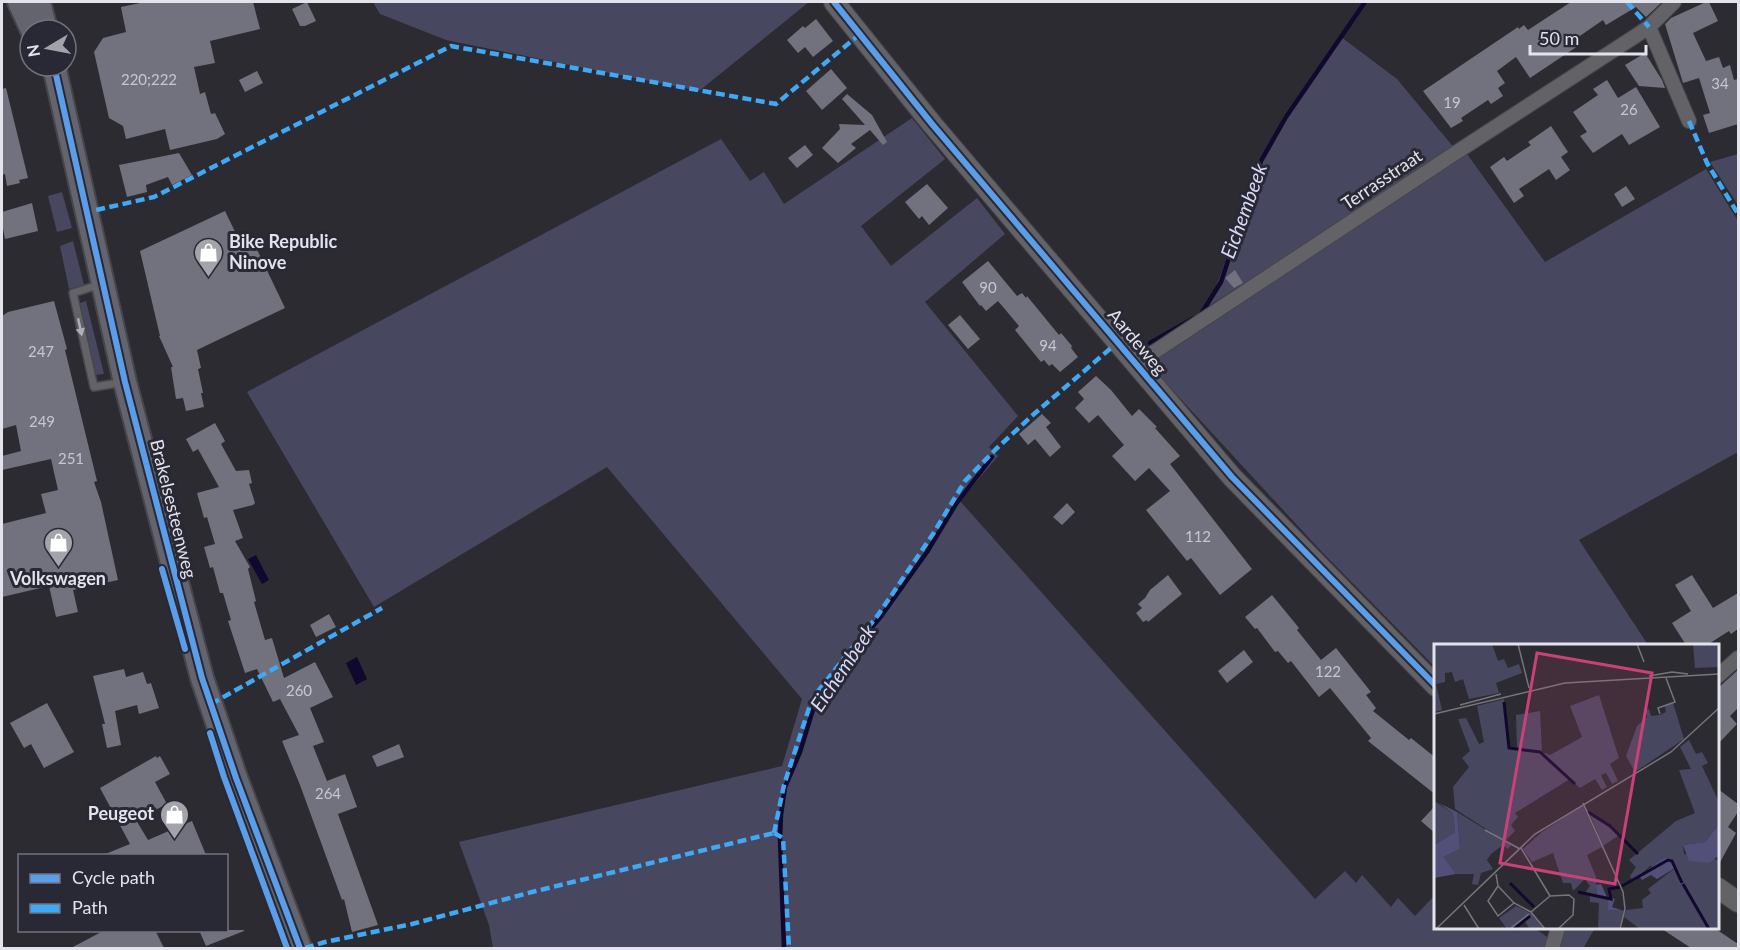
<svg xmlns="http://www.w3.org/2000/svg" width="1740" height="950" viewBox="0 0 1740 950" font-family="Lato,sans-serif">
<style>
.green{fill:#484760}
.water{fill:#11082d}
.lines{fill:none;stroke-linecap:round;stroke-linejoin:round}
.stream{stroke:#11082d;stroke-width:4.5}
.building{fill:#72717e}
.lane-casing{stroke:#46464c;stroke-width:10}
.street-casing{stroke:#46464c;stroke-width:16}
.secondary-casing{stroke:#46464c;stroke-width:22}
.primary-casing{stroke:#46464c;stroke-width:26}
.lane{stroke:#626267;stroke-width:7}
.street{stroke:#626267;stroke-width:14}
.secondary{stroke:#626267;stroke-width:20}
.primary{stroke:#64646e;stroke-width:22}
.quiet{stroke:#3fa9f5;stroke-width:4.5;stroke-dasharray:9 4.5;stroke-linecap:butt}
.cycleway-casing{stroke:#292835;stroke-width:10}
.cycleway{stroke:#5a9eea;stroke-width:6}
.oneway{fill:#afafb7}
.labels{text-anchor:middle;stroke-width:6;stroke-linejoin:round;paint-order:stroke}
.number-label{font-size:15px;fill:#c7c6d0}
.street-label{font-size:18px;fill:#e3e3ec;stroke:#292835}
.poi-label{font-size:18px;font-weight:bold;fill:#e3e3ec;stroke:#292835;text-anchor:start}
.water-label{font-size:20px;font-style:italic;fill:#d9d9f7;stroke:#292835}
.inset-river{fill:none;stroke:#11082d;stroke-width:3}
.inset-road{fill:none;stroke:#75757c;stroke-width:1.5}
.view{fill:#c94178;fill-opacity:0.15;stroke:#c94178;stroke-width:3}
.inset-edge{fill:none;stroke:#e3e3ec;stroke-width:3}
</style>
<rect width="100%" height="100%" fill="#2c2b32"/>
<path class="green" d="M373,2H809L699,91L446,40L380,14Z
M1341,37L1397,79L1455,149L1207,307L1219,279L1261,161L1286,117Z
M912,118L945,159L861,226L891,266L977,198L1005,234L925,302L1018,416L989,447L998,456L960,501L1315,899L1345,871L1356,883L1362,875L1391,907L1398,898L1415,916L1435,895L1436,928H1534L1550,939L1547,948H493L489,925L459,842L782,766L802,699L607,467L374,607L247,392L721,139L750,181L764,172L784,204Z
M1467,154L1545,262L1706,169L1738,221V452L1579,540L1648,645L1436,646L1435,667L1321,551L1152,368L1154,361Z
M1738,154V205L1710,162Z
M62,192L72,228L57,232L48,196Z
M73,241L84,285L69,289L60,246Z
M86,301L104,374L94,375L77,304Z
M1562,928H1595L1584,947L1585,948H1556Z"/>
<path class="water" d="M256,555L269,580L262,584L248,559Z
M357,657L367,679L356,685L346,663Z"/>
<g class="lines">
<path class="stream" d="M1201,314L1221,282L1261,161L1286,117L1365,2
M1150,343L1194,318
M784,948L780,839L781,815L785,787L800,752L815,703L846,659L882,615L927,552L956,504L992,457"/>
</g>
<path class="building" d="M145,2H253L260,29L210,41L215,63L194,67L200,94L205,92L211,114L215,113L225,134L217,139L170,150L165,129L126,139L123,126L109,118L94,52L103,38L126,32L121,7Z
M307,2L316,21L305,26H300L292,9Z
M1571,2H1662L1646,17L1636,7L1606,25L1603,20L1574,40L1578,46L1530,78L1516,57L1497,71L1505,83L1498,88L1503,96L1491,104L1488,100L1461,118L1463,121L1451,128L1423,91L1518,27L1519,29L1524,25L1528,30Z
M1706,2H1709L1718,21L1693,33L1706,61L1719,57L1723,68L1730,65L1734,80L1738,79V124L1709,133L1703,115L1710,113L1699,78L1683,83L1665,24L1671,18Z
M816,19L833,41L813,57L805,47L798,53L787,40L803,26L805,28Z
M1645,53L1662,80L1665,88L1639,86L1625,65Z
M831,69L847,88L822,110L806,91Z
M257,71L263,83L245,92L239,80Z
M1607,80L1618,98L1636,87L1660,127L1629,145L1622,134L1593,153L1580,136L1587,132L1573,112L1598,95L1593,89Z
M6,88L28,178L19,180L20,183L7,186L5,174L2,175V89Z
M847,94L872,115L887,142L883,145L870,130L851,144L856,148L838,163L822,148L840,129L839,124L865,125L842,99Z
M1551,126L1568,152L1561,157L1570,170L1556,180L1549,169L1519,189L1524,196L1514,203L1490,167L1504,157L1507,161L1531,145L1528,142Z
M805,145L813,155L797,168L788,158Z
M179,153L192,175L172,185L168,177L146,185L147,192L127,197L119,165Z
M927,184L948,208L929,225L922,216L919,219L905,202Z
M1626,186L1635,199L1622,207L1614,194Z
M32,203L38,231L5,239L2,223V212Z
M225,211L240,242L251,237L285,308L197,350L201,368L198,369L203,393H201L204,407L186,411L183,398L176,399L171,367H173L159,336H160L140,251Z
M988,261L1017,296L1022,293L1026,298L1027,296L1059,335L1061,333L1072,346L1071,348L1078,357L1060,372L1052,364L1049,366L1044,360L1041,362L1015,330L1019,326L998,301L986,311L981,305L980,306L962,282Z
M1235,270L1243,283L1234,288L1225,278Z
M54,301L67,349L65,350L97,481L94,482L101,502L118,580L73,590L78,612L56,617L49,586L2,597V524L46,513L41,494L58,490L51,459L2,470V456L21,451L16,425L2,429V316L8,312Z
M960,315L980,339L968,349L948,325Z
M1096,376L1111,390L1132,416L1139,409L1157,427L1155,428L1180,456L1170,464L1252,569L1220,595L1191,558L1187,561L1146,510L1170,491L1149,468L1135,481L1112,456L1124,445L1098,415L1089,423L1075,408L1084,399L1078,392Z
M1042,414L1051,423L1046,427L1061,447L1050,457L1035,439L1028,445L1019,434Z
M215,423L225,441L221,444L236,471L249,470L252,483L249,484L255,503L253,505L233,510L243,538L235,541L250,567L248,569L256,601L254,602L265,640L272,638L284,678L315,662L333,697L310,708L324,742L313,746L327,781L345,774L357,807L338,814L378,925L352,932L344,899L342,900L300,785L282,741L299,735L280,699L273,702L257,669L245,673L228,621L231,620L223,593H220L213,567L210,568L204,547L215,544L207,517L204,518L197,493L219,487L198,449L193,452L186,439Z
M1067,503L1075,512L1062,525L1053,517Z
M1168,575L1182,594L1148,622L1147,620L1143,622L1136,613L1142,608L1138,604L1145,598L1150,590Z
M1692,575L1713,608L1738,593V629L1731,634L1729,631L1707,645H1686L1672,623L1691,611L1675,585Z
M1272,595L1299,628L1297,630L1321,660L1336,648L1371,692L1366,695L1376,708L1373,711L1409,740L1411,738L1436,758V795L1368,741L1371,738L1330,688L1319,697L1291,661L1288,663L1278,651L1275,652L1257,628L1255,629L1245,617Z
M329,614L336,627L316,637L310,625Z
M1244,650L1253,662L1227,683L1218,671Z
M124,669L126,677L143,672L147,684L151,683L159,708L139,714L137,705L115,711L121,745L107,748L102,724H105L93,676Z
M1738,670V708L1730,716L1737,724L1718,744V688Z
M47,703L74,752L44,768L31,744L24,748L10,723Z
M399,744L404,757L377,767L372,756Z
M156,756L157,758L160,756L170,774L155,782L167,804L136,820L148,840L192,821L206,855H103L130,844L100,788Z
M1718,789L1738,804V812L1728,827L1736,833L1718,866Z
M1436,805V834L1421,821Z
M1659,927H1713L1738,944V948H1691Z
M105,930H155L164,948H71Z
M199,930H244V931L206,946Z"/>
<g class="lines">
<defs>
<path id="lane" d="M95,286L73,293L94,387L118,383"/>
<path id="street" d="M1649,27L1689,121
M1136,364L1463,148L1634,37L1649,27L1674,2
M1718,676L1738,658
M1552,948L1558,928"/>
<path id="secondary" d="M834,2L932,124L1232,477L1436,686
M1718,888L1738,902"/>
<path id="primary" d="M19,2L32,30
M39,2L46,30
M54,66L125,382L202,678L236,778L300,948"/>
</defs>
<use href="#lane" class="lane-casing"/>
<use href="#street" class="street-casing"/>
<use href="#secondary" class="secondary-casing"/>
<use href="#primary" class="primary-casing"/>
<use href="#lane" class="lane"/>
<use href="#street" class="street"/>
<use href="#secondary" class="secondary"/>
<use href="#primary" class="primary"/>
<path class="quiet" d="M1627,2L1649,27
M1689,121L1707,163L1738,214
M83,213L154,197L451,46L776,104L860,34
M211,704L382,608
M774,833L784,785L812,699L878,615L933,534L965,481L996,449L1034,414L1118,342
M774,833L783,838L789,948
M305,948L325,942L412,924L536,891L774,833"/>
<defs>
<path id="cycleway" d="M834,2L932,124L1232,477L1436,686
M54,66L125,382L202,678L236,778L300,948
M162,569L185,649
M210,733L224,777L287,948"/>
</defs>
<use href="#cycleway" class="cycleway-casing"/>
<use href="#cycleway" class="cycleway"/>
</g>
<defs><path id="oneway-solid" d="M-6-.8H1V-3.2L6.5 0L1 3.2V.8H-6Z" transform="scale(1.5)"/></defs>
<use class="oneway" href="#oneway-solid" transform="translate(80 327) rotate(78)"/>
<defs>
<symbol id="shop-pin" viewBox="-11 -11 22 30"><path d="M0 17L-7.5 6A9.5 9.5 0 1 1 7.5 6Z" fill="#a3a3ab" stroke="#292835"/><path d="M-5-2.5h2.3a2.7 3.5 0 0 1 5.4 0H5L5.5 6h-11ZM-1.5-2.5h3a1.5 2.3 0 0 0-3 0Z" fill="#fff"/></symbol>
</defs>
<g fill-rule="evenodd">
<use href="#shop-pin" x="192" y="236" width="33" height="45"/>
<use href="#shop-pin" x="42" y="526" width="33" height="45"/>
<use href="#shop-pin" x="158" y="798" width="33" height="45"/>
</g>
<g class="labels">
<g class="number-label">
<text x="149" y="85">220;222</text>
<text x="1720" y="89">34</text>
<text x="1452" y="108">19</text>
<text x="1629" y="115">26</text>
<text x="988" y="293">90</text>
<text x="1048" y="351">94</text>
<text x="41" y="357">247</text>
<text x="42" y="427">249</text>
<text x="71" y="464">251</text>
<text x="1198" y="542">112</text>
<text x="1328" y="677">122</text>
<text x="299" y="696">260</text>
<text x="328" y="799">264</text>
</g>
<g class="street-label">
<text transform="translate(1382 180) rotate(-34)" y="6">Terrasstraat</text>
<text transform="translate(1137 342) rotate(50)" y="6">Aardeweg</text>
<text transform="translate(173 509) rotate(76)" y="6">Brakelsesteenweg</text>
</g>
<g class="poi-label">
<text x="229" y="248">Bike Republic<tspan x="229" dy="21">Ninove</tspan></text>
<text x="58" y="585" text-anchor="middle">Volkswagen</text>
<text x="154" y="820" text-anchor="end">Peugeot</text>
</g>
<g class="water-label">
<text transform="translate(1244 211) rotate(-70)" y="7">Eichembeek</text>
<text transform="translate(843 668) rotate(-56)" y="7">Eichembeek</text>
</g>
</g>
<g transform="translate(1434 644)">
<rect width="285" height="285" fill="#2c2b32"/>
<path d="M0,0H58L64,17L70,15L74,24L85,20L88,29L62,39L65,49L35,55L29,35L21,38L18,28L11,29V38L2,40L8,66L0,68ZM259,0H285V23L261,24ZM165,51L185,114L176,120L184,137L178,140L172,129L167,131L173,143L168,146L161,135L146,144L136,135L81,169L84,173L77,181L81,187L71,197L21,165L19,143L35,123L28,114L36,107L24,75L32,74L45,100L50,98L43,62L70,55L75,104H83L82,71L106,67L108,108L116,111L148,93L136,62ZM239,59L250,95L201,128L192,112L203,82L213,73L211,66L215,65L217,72L226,71L232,68L231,62ZM255,96L262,110L268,108L274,119L268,122L285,158V180L271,198L249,201L250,210L285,216V281L281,285H206L190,273L192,266L209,264L208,256L217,249L214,245L241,224L216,222L199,238L196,232L202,223L195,216L242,177L261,169L245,126L257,125L246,103ZM0,157L19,169L21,188L0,201ZM149,161L168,203L153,211L162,233L163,253L174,255V266L190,267L185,285H164L165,259L156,258V252L150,250L156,242L152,237L159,233L150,236L139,247L137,239H129L119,209L98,218L89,205L108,188ZM23,168L77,201L74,205L69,201L57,210L53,216L59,225L47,229L44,241L38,240L40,230H22L10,213L26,205ZM155,169L171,178L185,191L169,202ZM82,262L98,270L110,285H96L91,278L82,285H73L65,274Z" fill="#484760"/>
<path d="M5,159L23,168L26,205L10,213L22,230L0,234V201L21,188L19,169ZM285,180V216L283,213L275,219L255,217L249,201L271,198ZM230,214L238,215L241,224L223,235L217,231L208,236L205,232ZM167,240L173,253L181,255L178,263L190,267L174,266V255L163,253L162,241Z" fill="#524f79"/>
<path class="inset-river" d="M70,58L75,104L106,108L141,140M154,168L176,182L204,210M76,239L100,263M249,240L275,285M188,242L234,216L238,217L248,239M144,248L177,255L175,245L187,243M80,285L96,272"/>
<path class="inset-road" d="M84,0L95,44M203,0L210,18M215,32L238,28L254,30M26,61L67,50M0,70L131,39L285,30M226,70L224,64L241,58L232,34M149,159L189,248L191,265L186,285M51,186L86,205M87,204L116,252M62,230L64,242L80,259L97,268M64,242L54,257L64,272L80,259M116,252L135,251L140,255L139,271L124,285M30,261L45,285M77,284L95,270M2,285L101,190L237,108L285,64M111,285L97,268L116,252"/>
<path class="view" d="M103,9L218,29L181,240L66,219Z"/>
<rect width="285" height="285" class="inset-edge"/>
</g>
<rect width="1740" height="950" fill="none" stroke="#e3e3ec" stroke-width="6"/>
<rect x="18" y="854" width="210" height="78" fill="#292835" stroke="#73737e" stroke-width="1.5"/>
<rect x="30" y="874" width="30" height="9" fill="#5a9eea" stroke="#73737e" stroke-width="1.5"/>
<text x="72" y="884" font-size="18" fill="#e3e3ec">Cycle path</text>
<rect x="30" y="904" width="30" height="9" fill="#3fa9f5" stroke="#73737e" stroke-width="1.5"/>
<text x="72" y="914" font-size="18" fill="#e3e3ec">Path</text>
<g transform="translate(48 48) rotate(260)"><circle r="28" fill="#292835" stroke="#73737e" stroke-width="1.5"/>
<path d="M0-4.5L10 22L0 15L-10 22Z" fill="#a3a3ab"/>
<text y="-9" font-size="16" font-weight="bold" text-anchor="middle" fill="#e3e3ec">N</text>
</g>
<path d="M1530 45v9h116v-9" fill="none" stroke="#e3e3ec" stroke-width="3"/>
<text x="1539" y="45" font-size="18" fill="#e3e3ec" stroke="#292835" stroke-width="4.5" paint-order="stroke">50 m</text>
</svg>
